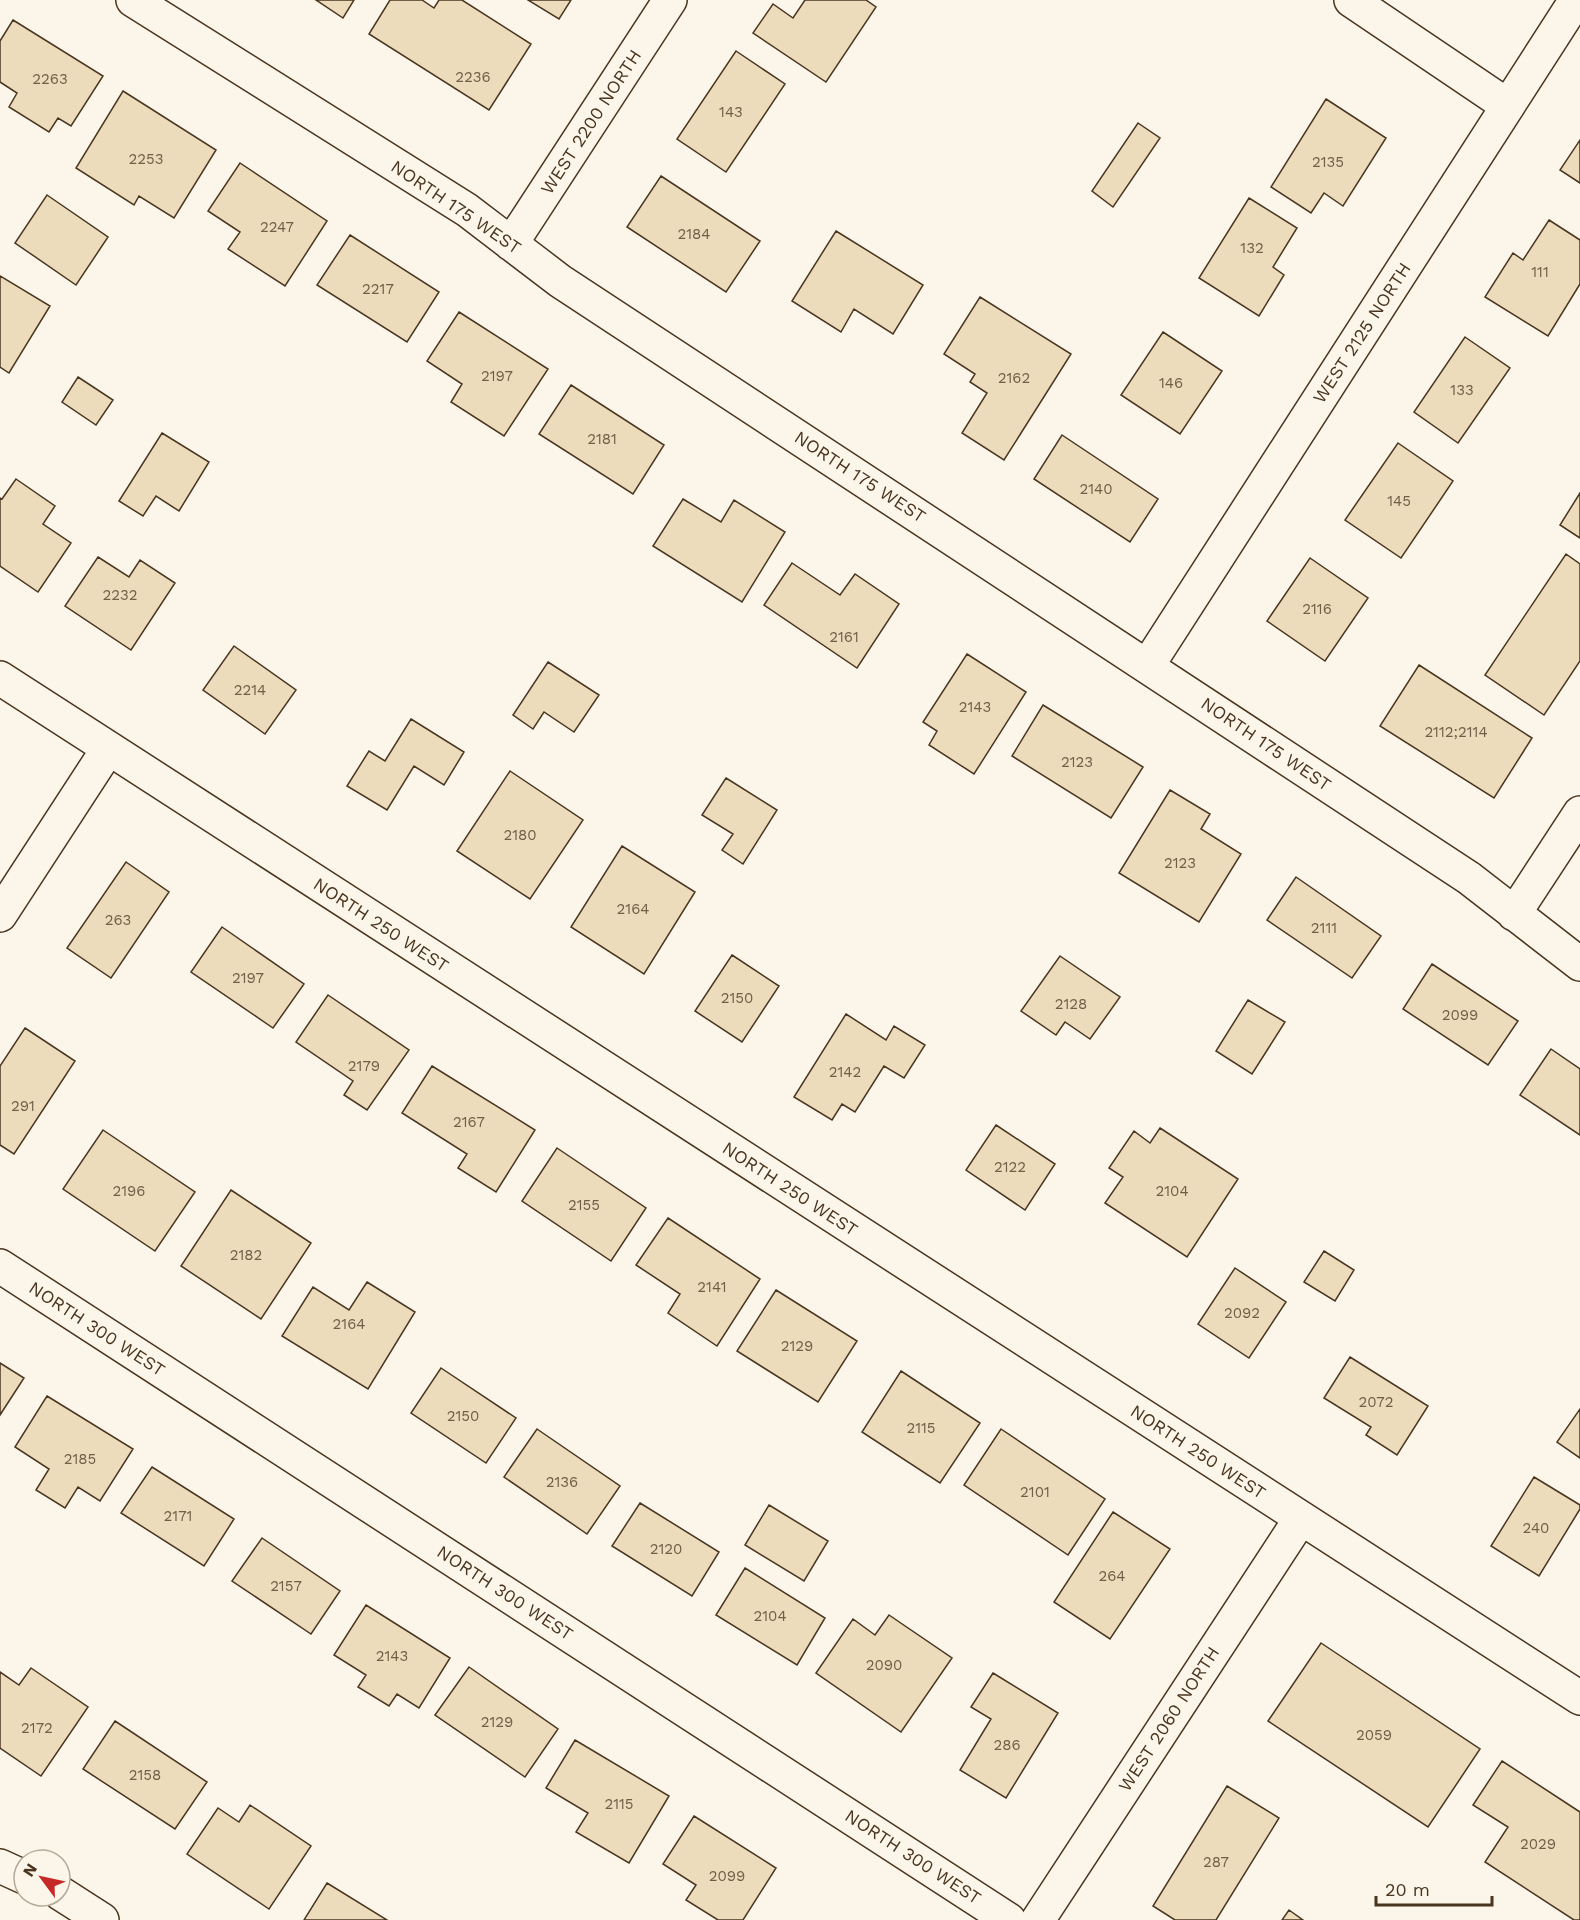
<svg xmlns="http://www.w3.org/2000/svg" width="1580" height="1920" viewBox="0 0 1580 1920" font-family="'Work Sans',sans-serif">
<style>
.building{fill:#ecdcbc;stroke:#4a3520;stroke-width:1.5}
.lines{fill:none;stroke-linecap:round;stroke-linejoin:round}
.minor-casing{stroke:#4a3520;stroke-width:36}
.minor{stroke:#fbf6e9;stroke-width:33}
.labels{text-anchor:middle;stroke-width:4.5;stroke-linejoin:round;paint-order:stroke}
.number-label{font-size:15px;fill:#725f47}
.street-label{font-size:18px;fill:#4a3520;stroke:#fbf6e9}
</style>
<rect width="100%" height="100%" fill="#fbf6e9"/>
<path class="building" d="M316,0H354L343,18Z
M390,0H422L434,8L439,0H462L531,44L489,110L369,34Z
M528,0H571L559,19Z
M805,0H866L876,7L826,82L753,33L773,4L793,18Z
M13,20L103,76L71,126L58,118L49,132L9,107L17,93L0,82V41Z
M736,51L785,84L726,172L677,139Z
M123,91L216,150L174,218L139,196L134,205L76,168Z
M1326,99L1386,138L1343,206L1324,193L1311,213L1271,187Z
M1138,123L1160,138L1113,207L1092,191Z
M1580,140V183L1560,170Z
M240,163L327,221L285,286L228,249L240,232L208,211Z
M661,176L760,241L726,292L627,227Z
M47,195L108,237L76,285L15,243Z
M1249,198L1297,228L1273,267L1284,275L1259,316L1199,278Z
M1549,220L1580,240V284L1548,336L1485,297L1513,253L1523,260Z
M836,231L923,285L893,334L854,309L841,332L792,301Z
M350,235L439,292L407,342L317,285Z
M0,276L50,306L9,373L0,367Z
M980,297L1071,354L1004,460L962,433L987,393L970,382L975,374L944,354Z
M459,312L548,369L504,436L451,402L462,384L427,361Z
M1163,332L1222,371L1180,434L1121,395Z
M1465,337L1510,368L1458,443L1414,412Z
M78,377L113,400L96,425L62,402Z
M571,385L664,445L633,494L539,434Z
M162,433L209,462L179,511L156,496L143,516L119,501Z
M1062,435L1158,499L1130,542L1034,479Z
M1398,443L1453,481L1401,558L1345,520Z
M16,479L55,506L43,524L71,543L38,592L0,566V498L2,499Z
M1580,493V538L1560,525Z
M683,499L721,522L734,500L785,532L742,602L653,546Z
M1566,554L1580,564V661L1544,715L1485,675Z
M98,557L129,577L140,560L175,583L131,650L65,606Z
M1310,558L1368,598L1325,661L1267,621Z
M792,563L840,595L855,574L899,604L857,668L764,605Z
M234,646L296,690L265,734L203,690Z
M967,654L1026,692L974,774L929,745L937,731L923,722Z
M548,662L599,695L574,732L544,712L533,729L513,715Z
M1419,665L1532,738L1494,798L1380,726Z
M1043,705L1143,767L1111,818L1012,756Z
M411,719L464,752L444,785L414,766L387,810L347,786L369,751L385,761Z
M510,771L583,820L530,899L457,851Z
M726,778L777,810L743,864L722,850L733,834L702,815Z
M1170,790L1210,814L1201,829L1241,854L1199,922L1119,873Z
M622,846L695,892L644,974L571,927Z
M126,862L169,892L111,978L67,948Z
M1296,877L1381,936L1352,978L1267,920Z
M222,927L304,984L273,1028L191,972Z
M732,955L779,986L742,1042L695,1011Z
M1060,956L1120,997L1090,1039L1065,1022L1056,1035L1021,1011Z
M1432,964L1518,1021L1488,1065L1403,1009Z
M328,995L409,1050L367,1110L344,1095L353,1081L296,1042Z
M1248,1000L1285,1022L1252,1074L1216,1051Z
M846,1014L886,1040L894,1026L925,1045L904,1078L884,1066L855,1112L842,1104L832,1120L794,1097Z
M25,1028L75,1061L14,1154L0,1145V1066Z
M1551,1049L1580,1069V1135L1520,1095Z
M432,1066L535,1130L496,1192L458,1168L467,1154L402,1113Z
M996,1125L1055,1164L1025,1210L966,1170Z
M1160,1128L1238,1179L1187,1257L1105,1203L1123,1177L1109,1168L1134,1131L1150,1143Z
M103,1130L195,1192L155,1251L63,1189Z
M557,1148L646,1208L611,1261L522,1201Z
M231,1190L311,1243L261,1319L181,1266Z
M668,1218L760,1279L717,1346L668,1313L680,1294L636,1265Z
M1324,1251L1354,1270L1335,1301L1304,1282Z
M1235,1268L1286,1302L1249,1358L1198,1324Z
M367,1282L415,1312L368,1389L282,1336L313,1287L349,1310Z
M776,1290L857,1341L818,1402L737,1351Z
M1350,1357L1428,1406L1397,1455L1366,1435L1371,1427L1324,1398Z
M0,1363L24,1378L0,1415Z
M441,1368L516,1418L486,1463L411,1413Z
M901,1371L980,1423L940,1483L862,1432Z
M47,1396L133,1449L100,1501L78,1487L65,1508L36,1490L49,1469L15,1447Z
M1580,1409V1458L1557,1442Z
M537,1429L620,1486L587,1534L504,1477Z
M1001,1429L1105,1499L1068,1555L964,1485Z
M152,1467L234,1519L204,1566L121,1513Z
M1534,1477L1580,1505V1509L1539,1576L1491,1546Z
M640,1503L719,1552L692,1596L612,1546Z
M769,1505L828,1541L804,1581L745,1545Z
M1113,1512L1170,1549L1110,1639L1054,1602Z
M262,1538L340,1591L311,1634L232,1581Z
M745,1568L825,1618L797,1665L716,1615Z
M366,1605L450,1658L419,1708L397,1694L389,1706L358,1687L366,1675L334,1655Z
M889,1615L952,1658L901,1732L816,1673L853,1619L875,1635Z
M1321,1643L1480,1749L1428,1827L1268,1721Z
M469,1667L558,1729L525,1777L435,1715Z
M31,1668L88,1707L41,1776L0,1748V1672L19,1685Z
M993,1673L1058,1713L1006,1798L960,1770L991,1719L971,1707Z
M115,1721L207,1782L175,1829L83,1769Z
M575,1740L669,1796L629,1863L576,1832L588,1813L546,1788Z
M1502,1761L1580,1812V1920H1574L1485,1862L1508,1827L1473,1805Z
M1227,1786L1279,1818L1216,1920H1175L1153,1906Z
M250,1805L311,1846L269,1909L187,1854L218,1808L239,1822Z
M694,1816L776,1868L743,1920H718L686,1900L696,1885L663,1864Z
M327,1883L387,1920H304Z
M1289,1910L1303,1920H1282Z"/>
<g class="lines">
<defs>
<path id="minor" d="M133,0L467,210L560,281L1469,878L1580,964
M1351,0L1508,106
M511,244L670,0
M1148,665L1576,0
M0,678L1580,1698
M1514,914L1580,813
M0,915L108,749
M0,1266L1009,1920
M0,1866L24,1877
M60,1893L102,1920
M1038,1920L1301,1518"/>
</defs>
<use href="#minor" class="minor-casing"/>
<use href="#minor" class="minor"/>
</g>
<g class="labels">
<g class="number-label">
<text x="473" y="82">2236</text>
<text x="50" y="84">2263</text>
<text x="731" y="117">143</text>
<text x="146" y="164">2253</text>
<text x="1328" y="167">2135</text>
<text x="277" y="232">2247</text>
<text x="694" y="239">2184</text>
<text x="1252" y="253">132</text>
<text x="1540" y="277">111</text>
<text x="378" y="294">2217</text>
<text x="497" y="381">2197</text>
<text x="1014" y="383">2162</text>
<text x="1171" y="388">146</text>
<text x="1462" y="395">133</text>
<text x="602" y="444">2181</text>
<text x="1096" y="494">2140</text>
<text x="1399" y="506">145</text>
<text x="120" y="600">2232</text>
<text x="1317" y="614">2116</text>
<text x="844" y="642">2161</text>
<text x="250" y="695">2214</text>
<text x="975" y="712">2143</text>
<text x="1456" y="737">2112;2114</text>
<text x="1077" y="767">2123</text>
<text x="520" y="840">2180</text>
<text x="1180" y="868">2123</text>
<text x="633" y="914">2164</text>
<text x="118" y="925">263</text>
<text x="1324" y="933">2111</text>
<text x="248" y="983">2197</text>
<text x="737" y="1003">2150</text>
<text x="1071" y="1009">2128</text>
<text x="1460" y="1020">2099</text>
<text x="364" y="1071">2179</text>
<text x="845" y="1077">2142</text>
<text x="23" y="1111">291</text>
<text x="469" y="1127">2167</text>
<text x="1010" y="1172">2122</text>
<text x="129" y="1196">2196</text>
<text x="1172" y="1196">2104</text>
<text x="584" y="1210">2155</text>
<text x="246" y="1260">2182</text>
<text x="712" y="1292">2141</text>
<text x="1242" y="1318">2092</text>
<text x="349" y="1329">2164</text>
<text x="797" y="1351">2129</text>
<text x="1376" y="1407">2072</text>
<text x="463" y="1421">2150</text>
<text x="921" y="1433">2115</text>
<text x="80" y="1464">2185</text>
<text x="562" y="1487">2136</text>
<text x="1035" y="1497">2101</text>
<text x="178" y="1521">2171</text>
<text x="1536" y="1533">240</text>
<text x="666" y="1554">2120</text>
<text x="1112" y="1581">264</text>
<text x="286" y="1591">2157</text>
<text x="770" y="1621">2104</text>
<text x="392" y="1661">2143</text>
<text x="884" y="1670">2090</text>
<text x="497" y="1727">2129</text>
<text x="37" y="1733">2172</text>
<text x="1374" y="1740">2059</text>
<text x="1007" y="1750">286</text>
<text x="145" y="1780">2158</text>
<text x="619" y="1809">2115</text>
<text x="1538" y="1849">2029</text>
<text x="1216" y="1867">287</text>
<text x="727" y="1881">2099</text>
</g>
<g class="street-label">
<text transform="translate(591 122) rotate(-57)" y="6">WEST 2200 NORTH</text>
<text transform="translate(456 207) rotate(34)" y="6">NORTH 175 WEST</text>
<text transform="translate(1362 333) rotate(-57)" y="6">WEST 2125 NORTH</text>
<text transform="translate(860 477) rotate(33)" y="6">NORTH 175 WEST</text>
<text transform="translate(1266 744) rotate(34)" y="6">NORTH 175 WEST</text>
<text transform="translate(381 925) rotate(33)" y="6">NORTH 250 WEST</text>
<text transform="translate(790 1189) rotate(33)" y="6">NORTH 250 WEST</text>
<text transform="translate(97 1329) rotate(33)" y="6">NORTH 300 WEST</text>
<text transform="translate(1198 1452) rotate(33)" y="6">NORTH 250 WEST</text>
<text transform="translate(505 1593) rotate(33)" y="6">NORTH 300 WEST</text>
<text transform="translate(1169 1719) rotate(-57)" y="6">WEST 2060 NORTH</text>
<text transform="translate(913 1857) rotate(33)" y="6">NORTH 300 WEST</text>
</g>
</g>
<g transform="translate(42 1878) rotate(303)"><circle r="28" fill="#fbf6e9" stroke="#b4a999" stroke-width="1.5"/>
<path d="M0-4.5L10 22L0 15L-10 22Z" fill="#c62828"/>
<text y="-9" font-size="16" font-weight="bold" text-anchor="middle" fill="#4a3520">N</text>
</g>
<path d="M1376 1896v9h116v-9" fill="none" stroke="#4a3520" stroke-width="3"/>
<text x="1385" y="1896" font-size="18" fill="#4a3520" stroke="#fbf6e9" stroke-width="4.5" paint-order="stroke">20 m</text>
</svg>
